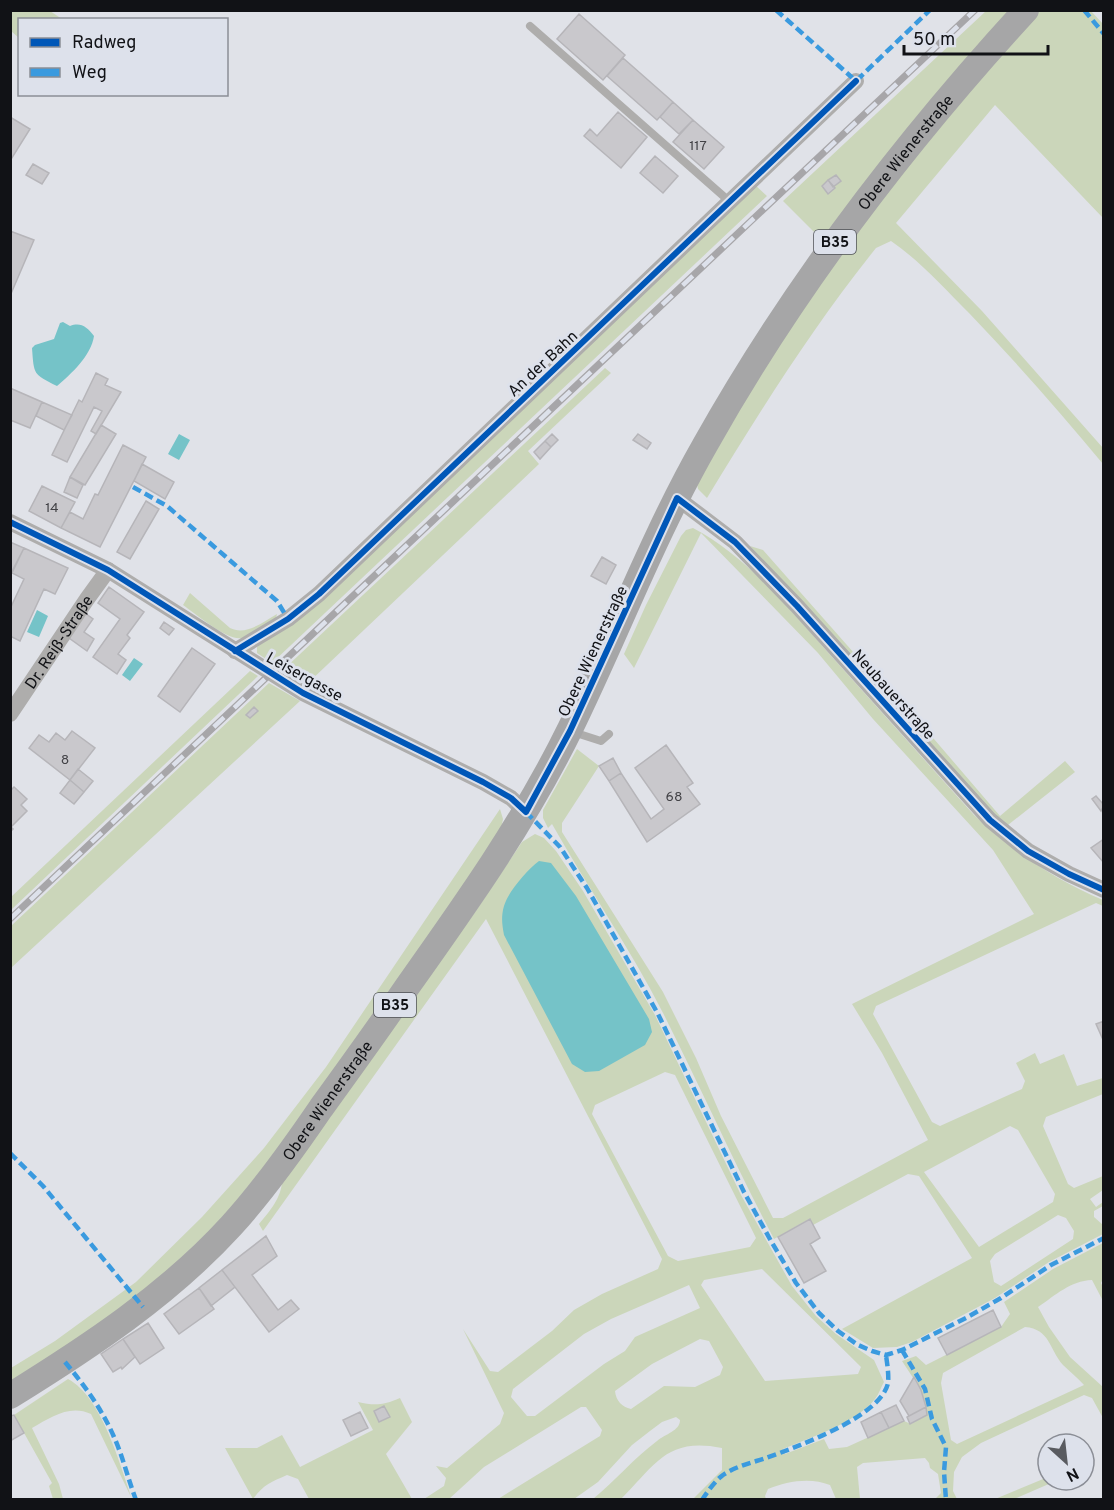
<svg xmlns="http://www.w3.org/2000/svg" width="1114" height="1510" viewBox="0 0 1114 1510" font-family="Overpass,sans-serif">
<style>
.green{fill:#cbd6ba;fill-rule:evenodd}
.water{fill:#75c3c8}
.building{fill:#c9c8cc;stroke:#b6b5b9;stroke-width:1.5}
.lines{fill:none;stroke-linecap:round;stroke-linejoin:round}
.lane{stroke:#aeadac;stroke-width:8}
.street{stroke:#aeadac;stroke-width:16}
.primary{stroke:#a6a6a7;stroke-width:26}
.rail-casing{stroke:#a7a6a9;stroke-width:7}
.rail{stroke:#dde1eb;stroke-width:4.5;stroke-dasharray:14;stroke-linecap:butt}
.quiet{stroke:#3a9adf;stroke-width:4.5;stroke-dasharray:9 4.5;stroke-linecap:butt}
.cycleway-casing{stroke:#dde1eb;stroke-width:10}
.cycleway{stroke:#0057b8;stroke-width:6}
.labels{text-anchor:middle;stroke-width:6;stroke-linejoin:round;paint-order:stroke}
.number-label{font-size:14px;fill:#424246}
.shield{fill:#dde1eb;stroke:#4e5056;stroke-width:1.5}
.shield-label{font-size:15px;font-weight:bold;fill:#111216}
.street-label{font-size:16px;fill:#111216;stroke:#dde1eb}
</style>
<rect width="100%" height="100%" fill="#e0e2e8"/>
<path class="green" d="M10,11H50L62,19L20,20L19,38L11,31Z
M986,11H1013L823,241L783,201Z
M1039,11H1091L1103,24V218L995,105L896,223L982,311L1103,448V464C1060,412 1016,362 969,313C944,288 920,261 891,241L876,248C812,328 760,411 707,498L698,489L697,484C715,445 738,410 760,374C840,243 937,124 1039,11Z
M754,184L767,196L272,663L257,653V647Z
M605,368L611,373L528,451L539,464L307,684L283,670Z
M693,528C747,556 793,613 833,658C880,710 927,763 974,815C1012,851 1055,880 1103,900V906L1096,903L876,1006L873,1014L932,1122L940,1126L1022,1089L1025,1081L1016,1063L1035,1053L1040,1064L1064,1054L1077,1086L1103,1078V1094L1046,1117L1043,1126L1068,1184L1074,1188L1103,1176V1190L1090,1199L1096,1207L1103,1202V1206L1094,1211V1217L1103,1225V1234L1049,1262L995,1298L912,1342L897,1347L873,1348L842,1329L972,1258L919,1176L908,1174L813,1225L809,1219L774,1239C735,1165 701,1088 663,1013C630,948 588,888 552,824L548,828L543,818V810L577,749L599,766L562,823V832L663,992L696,1058L721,1116L773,1218H783L928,1140L882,1053L852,1004L1034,914L993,850L873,719L818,653L701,533L634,668L624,654L646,605L681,536L686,530ZM1010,1126L1018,1130L1055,1194L1053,1202L979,1247L924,1172ZM1058,1215L1066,1218L1074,1231L1073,1239L1001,1286L994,1282L990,1261L995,1254Z
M750,546L763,550L869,670L880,676L1000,816L1065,761L1075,772L1008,825L994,814Z
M190,593L230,628C246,636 263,622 277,614L276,618C266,624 253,636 242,638C227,641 196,614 183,605Z
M250,671L258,676L11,910V897Z
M269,683L300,701L11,968V926Z
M500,809L503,819L501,829L455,898L288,1137L222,1219L138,1299L11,1384V1368L55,1341L136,1282L202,1217L264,1148L326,1067Z
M535,834L544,838L556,851L583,891L655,1015L741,1195L792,1286L816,1316L836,1334L874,1360L884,1382C881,1387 879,1394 875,1399C856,1423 811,1437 783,1449L785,1454L824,1439L829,1449L847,1447L904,1421L911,1424L927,1415L921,1390L902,1361L916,1356L926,1365L1001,1327L1010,1314L1004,1302L1053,1269L1103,1243L1104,1277L1101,1283L1103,1287V1301L1092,1280C1070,1281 1056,1295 1038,1307L1049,1327L1070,1357L1103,1387V1418L1092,1398L1084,1395L981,1443L962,1457L954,1472L953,1491L957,1499H935L941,1493L938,1474L930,1468L929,1463L925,1458L863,1463L857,1467L860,1499H836L830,1485C811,1477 787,1481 768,1489L765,1496L766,1499H693L722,1470V1448C667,1437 656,1464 621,1499H593C615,1481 634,1458 657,1441C665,1434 680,1431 680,1420L676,1417L662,1422L650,1431L632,1445L598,1482L574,1499H498L600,1436L602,1430L586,1407H581L484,1467L449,1499H424L444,1486L446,1478L436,1466L447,1468L500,1424L504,1413L463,1329L490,1371L498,1372L552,1331L574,1310L602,1294L658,1269L662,1259L486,919L263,1231L259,1224C270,1211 282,1197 282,1180L475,912L522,842ZM665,1072L675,1075L756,1238L750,1247L678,1261L668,1256L592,1114L595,1105ZM762,1269L861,1367L858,1374L765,1381L701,1285L704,1280ZM689,1285L700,1308L635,1337L625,1351L604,1364L535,1416H527L511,1397L513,1389L584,1334L611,1319ZM1025,1327C1050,1329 1049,1349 1063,1365C1070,1372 1078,1378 1084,1385L957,1444L951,1440L941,1383L943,1373ZM700,1339L709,1341L723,1367L720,1375L695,1387L664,1386L631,1409C622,1407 616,1401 615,1391L652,1364Z
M68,1379C102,1397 120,1465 132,1499L91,1414C70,1404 51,1417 32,1428L59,1484L63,1499H53L49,1486L52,1483L14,1415Z
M400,1398L412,1422L386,1454L412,1499H309L298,1479L287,1475C271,1482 263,1485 253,1499L225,1448H257L282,1435L300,1467L373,1430L358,1402C375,1406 384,1405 400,1398Z
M1048,1477V1480H1058L1014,1499H995Z"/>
<path class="water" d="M63,322L70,326C81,322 87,327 94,336C91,356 71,374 57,386C33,374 34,375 32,348L35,345L54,339L60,323Z
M179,434L190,440L179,460L168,454Z
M37,610L48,616L39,637L27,632Z
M134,658L143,664L130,681L122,675Z
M539,861L551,863L576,896L649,1019L652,1032L645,1045L599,1071L585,1072L572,1064L504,935C502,925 501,916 504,906C508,892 527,870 539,861Z"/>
<path class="building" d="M579,14L625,55L603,80L557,39Z
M623,58L673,102L657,120L607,76Z
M673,102L693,120L679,134L660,117Z
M618,112L647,137L621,168L584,136L590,129L597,136Z
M10,117L30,129L10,161Z
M693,120L724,147L704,169L673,142Z
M655,156L678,176L663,193L640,173Z
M33,164L49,173L42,184L26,175Z
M836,175L841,181L833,187L828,180Z
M828,180L835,188L828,194L822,186Z
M10,231L34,240L10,296Z
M96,373L108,379L105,385L121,392L96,434L91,431L102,411L94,407L67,462L52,455L79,400L82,402Z
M10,388L42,402L30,428L10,420Z
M42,402L72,415L64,430L36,416Z
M101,425L116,434L85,485L70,477Z
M552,434L558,440L551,447L545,441Z
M638,434L651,443L647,449L633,440Z
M545,441L551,447L540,459L534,452Z
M123,445L146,457L100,547L61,528L70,512L83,519L95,494L98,495Z
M142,464L174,482L165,499L134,481Z
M70,477L83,485L77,498L64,492Z
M42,486L75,502L61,528L29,511Z
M146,501L159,509L130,559L117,552Z
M10,542L24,548L10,575Z
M24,548L68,568L55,594L44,589L20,641L10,636V609L24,579L12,573Z
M602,557L616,565L606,584L591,576Z
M109,587L144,612L127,635L130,638L118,654L126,660L117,674L93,657L120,619L98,603Z
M85,613L93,619L84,632L94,639L87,651L69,638Z
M164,622L174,629L169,635L160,628Z
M192,648L215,664L180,712L158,696Z
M254,707L258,711L250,718L246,715Z
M72,731L95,748L70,780L29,748L39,735L49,742L56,733L65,740Z
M666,745L693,783L687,787L700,804L647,842L609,781L621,773L651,819L664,809L635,768Z
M613,758L621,773L609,781L599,766Z
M78,769L93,781L84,792L70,780Z
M70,780L84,792L74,804L60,793Z
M14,787L27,799L21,805L27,811L11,827L13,829L10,832V791Z
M1096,796L1104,805L1101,811L1092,799Z
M1104,839V863L1091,848Z
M1104,1021V1042L1096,1024Z
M810,1219L820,1238L810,1244L826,1271L804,1283L778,1237Z
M266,1236L277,1256L252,1275L278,1310L291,1300L299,1309L269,1332L222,1270Z
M222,1270L235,1287L211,1306L199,1288Z
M199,1288L214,1309L179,1334L164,1314Z
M993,1310L1001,1327L947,1355L938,1338Z
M148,1323L164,1348L140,1364L123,1339Z
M123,1339L135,1357L122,1369L121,1367L113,1372L101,1354Z
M914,1377L921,1390L926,1407L909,1416L900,1401Z
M896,1405L904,1421L889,1428L881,1412Z
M384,1406L390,1417L379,1422L374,1411Z
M926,1407L927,1415L910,1424L907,1417Z
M360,1412L368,1428L351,1436L343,1420Z
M881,1412L889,1428L868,1438L861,1422Z
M14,1415L24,1433L10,1441V1416Z"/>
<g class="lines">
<path class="lane" d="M530,26L729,201
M573,732L601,741L609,734"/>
<g class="street">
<path d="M677,498L735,542L797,606L990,820L1028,851L1069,874L1104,890"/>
<path d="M10,522L108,570L303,693L483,782L511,798L526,812"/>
<path d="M235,651L288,619L319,594L856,81"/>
<path id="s1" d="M10,714L87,599L108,570"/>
</g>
<path class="primary" id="s2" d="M10,1396C89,1347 168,1295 231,1226C264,1190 293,1149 321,1108C350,1068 379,1028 407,987C466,904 525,821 570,729C616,635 653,536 705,445C793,288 904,143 1026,10"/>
<defs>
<path id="rail" d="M10,919L975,10"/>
</defs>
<use href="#rail" class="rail-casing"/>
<use href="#rail" class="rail"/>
<path class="quiet" d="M776,10L856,81L930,10
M1084,10L1104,34
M133,487L167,506L277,601L288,619
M526,812L560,847L587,888L658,1014L744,1192L771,1241L796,1283L819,1313L838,1331L858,1345L872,1351L886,1355L902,1350L966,1318L1001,1298L1051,1265L1104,1238
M10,1153L43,1186L143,1307
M902,1350L925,1389L932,1419L946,1447L944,1472L946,1500
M65,1362C84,1385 102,1409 114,1437C123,1457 128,1479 136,1500
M702,1500C708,1491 715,1481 723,1475C736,1466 751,1463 766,1458C796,1447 881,1417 888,1383C889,1374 887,1363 886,1355"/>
<defs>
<path id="cycleway" d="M10,522L108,570L303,693L483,782L511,798L526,812L570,731L677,498L735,542L797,606L990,820L1028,851L1069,874L1104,890
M235,651L288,619L319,594L856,81"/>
</defs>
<use href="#cycleway" class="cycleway-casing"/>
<use href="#cycleway" class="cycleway"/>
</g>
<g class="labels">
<g class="number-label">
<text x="698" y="150">117</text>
<text x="52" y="512">14</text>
<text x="65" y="764">8</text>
<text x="674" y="801">68</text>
</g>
<g class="shield">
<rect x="814" y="230" width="42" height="24" rx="4.5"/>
<rect x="374" y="993" width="42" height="24" rx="4.5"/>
</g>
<g class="shield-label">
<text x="835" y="247">B35</text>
<text x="395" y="1010">B35</text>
</g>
<g class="street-label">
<text dy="6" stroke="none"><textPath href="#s2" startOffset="1552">Obere Wienerstraße</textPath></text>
<text transform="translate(542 363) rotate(-43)" y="6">An der Bahn</text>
<text dy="6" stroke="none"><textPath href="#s1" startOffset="87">Dr. Reiß-Straße</textPath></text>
<text transform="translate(592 651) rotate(-65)" y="6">Obere Wienerstraße</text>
<text transform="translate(305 676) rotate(29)" y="6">Leisergasse</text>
<text transform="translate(894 694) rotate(48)" y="6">Neubauerstraße</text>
<text dy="6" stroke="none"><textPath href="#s2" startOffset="438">Obere Wienerstraße</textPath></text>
</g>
</g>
<rect width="1114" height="1510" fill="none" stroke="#111216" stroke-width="24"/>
<rect x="18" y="18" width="210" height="78" fill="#dde1eb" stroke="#8b8e96" stroke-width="1.5"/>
<rect x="30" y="38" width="30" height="9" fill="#0057b8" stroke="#8b8e96" stroke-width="1.5"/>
<text x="72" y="48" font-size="18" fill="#111216">Radweg</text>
<rect x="30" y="68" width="30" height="9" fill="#3a9adf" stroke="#8b8e96" stroke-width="1.5"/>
<text x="72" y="78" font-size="18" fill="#111216">Weg</text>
<g transform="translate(1066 1462) rotate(153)"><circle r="28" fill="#dde1eb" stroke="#8b8e96" stroke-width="1.5"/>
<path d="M0-4.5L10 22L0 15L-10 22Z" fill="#595b60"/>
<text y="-9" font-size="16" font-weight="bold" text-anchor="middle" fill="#111216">N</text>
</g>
<path d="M904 45v9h144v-9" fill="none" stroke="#111216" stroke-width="3"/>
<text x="913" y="45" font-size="18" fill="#111216" stroke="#dde1eb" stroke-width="4.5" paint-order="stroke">50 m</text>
</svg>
